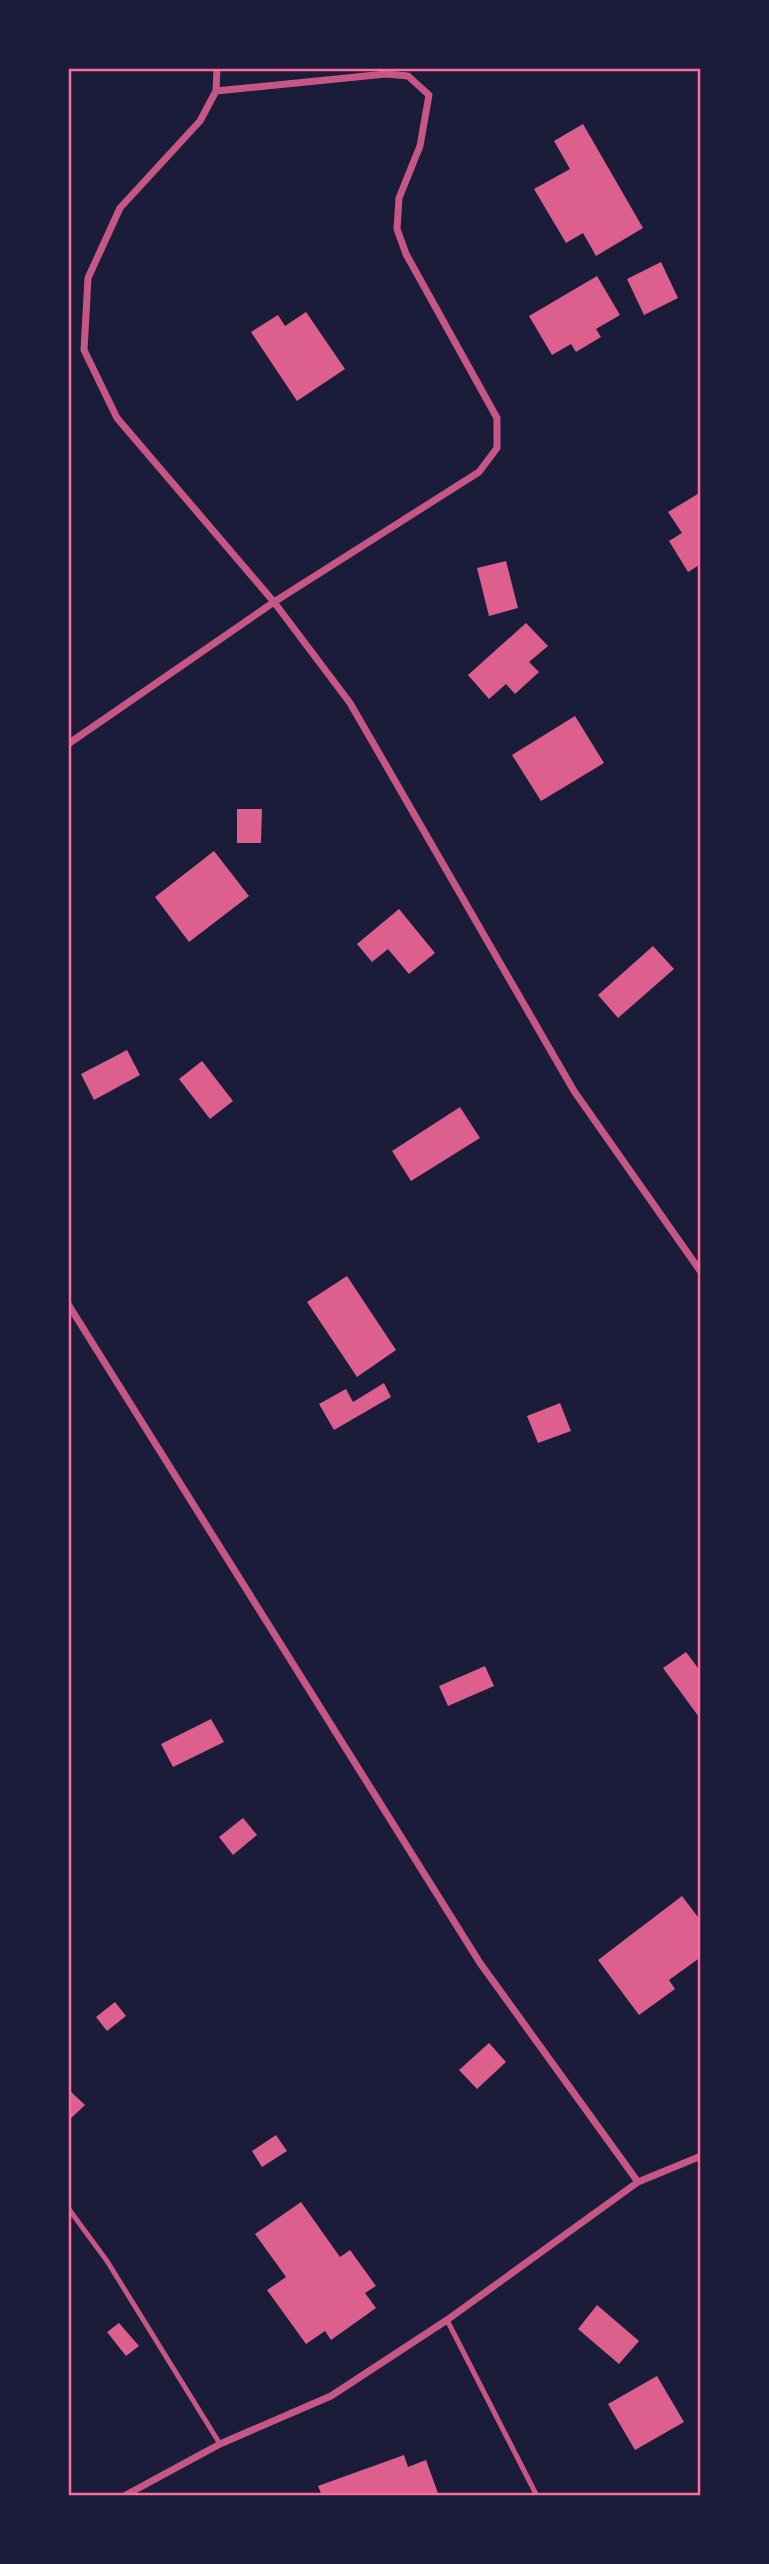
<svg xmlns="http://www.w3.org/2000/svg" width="769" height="2564" viewBox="0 0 769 2564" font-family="Poppins,sans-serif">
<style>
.building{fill:#dd5f8e}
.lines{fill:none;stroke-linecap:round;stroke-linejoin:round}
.service{stroke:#c65784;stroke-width:5}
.minor{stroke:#c65784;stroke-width:7}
.neatline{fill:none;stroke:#ff6b9d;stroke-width:2.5}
</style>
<rect width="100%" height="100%" fill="#1b1b3a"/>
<path class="building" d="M583,124L643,228L596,256L583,233L566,243L534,189L570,169L554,141Z
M661,262L678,298L644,315L627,279Z
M597,276L620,315L596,329L601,337L576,352L571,344L552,355L529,316Z
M306,312L345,369L297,401L251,332L278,315L285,326Z
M701,492V564L688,572L669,541L682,533L668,512Z
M506,561L518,608L489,616L477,568Z
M526,623L548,646L529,662L539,672L515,694L506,684L489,699L468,675Z
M575,716L604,763L541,801L512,755Z
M237,809H262L261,843H237Z
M214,851L249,896L189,942L155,897Z
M399,909L435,953L409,974L388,949L372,962L357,944Z
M653,946L674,969L618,1018L598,995Z
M127,1050L140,1075L94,1100L81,1074Z
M202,1061L233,1101L210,1119L179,1079Z
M460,1107L480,1138L411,1181L392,1151Z
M347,1276L396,1350L357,1377L307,1302Z
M384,1383L391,1397L334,1430L319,1404L346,1389L353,1402Z
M560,1403L571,1431L538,1443L527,1416Z
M686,1652L701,1672V1716L699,1717L663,1668Z
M485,1666L494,1686L448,1706L439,1686Z
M211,1719L224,1742L173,1767L161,1744Z
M243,1818L257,1835L233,1855L219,1837Z
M682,1896L701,1921V1957L669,1980L675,1989L639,2015L598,1960Z
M115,2002L126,2016L107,2031L96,2017Z
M489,2043L506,2062L477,2089L459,2070Z
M68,2089L85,2105L68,2121Z
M276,2135L287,2151L262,2167L252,2151Z
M301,2202L340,2257L350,2250L376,2286L365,2293L376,2308L331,2340L325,2331L306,2344L267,2290L286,2277L255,2234Z
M597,2305L639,2341L619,2364L578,2329Z
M119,2323L139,2346L126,2356L107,2332Z
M657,2376L684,2422L635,2450L608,2404Z
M404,2455L408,2467L426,2460L439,2496H322L318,2486Z"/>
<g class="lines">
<path class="service" d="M68,2208L107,2261L220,2444
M447,2320L537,2496"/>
<path class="minor" d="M217,68L216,91L200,121L120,208L88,278L84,350L117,418L274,602L350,703L574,1091L701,1272
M68,744L274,602L479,472L497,448V418L406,254L397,229L399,198L420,146L429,95L408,76L386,74L216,91
M68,1304L480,1963L638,2182
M124,2496L220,2444L331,2396L447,2320L638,2182L701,2156"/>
</g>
<rect width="769" height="2564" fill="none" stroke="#1b1b3a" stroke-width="140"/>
<rect x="70" y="70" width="629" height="2424" class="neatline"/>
</svg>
